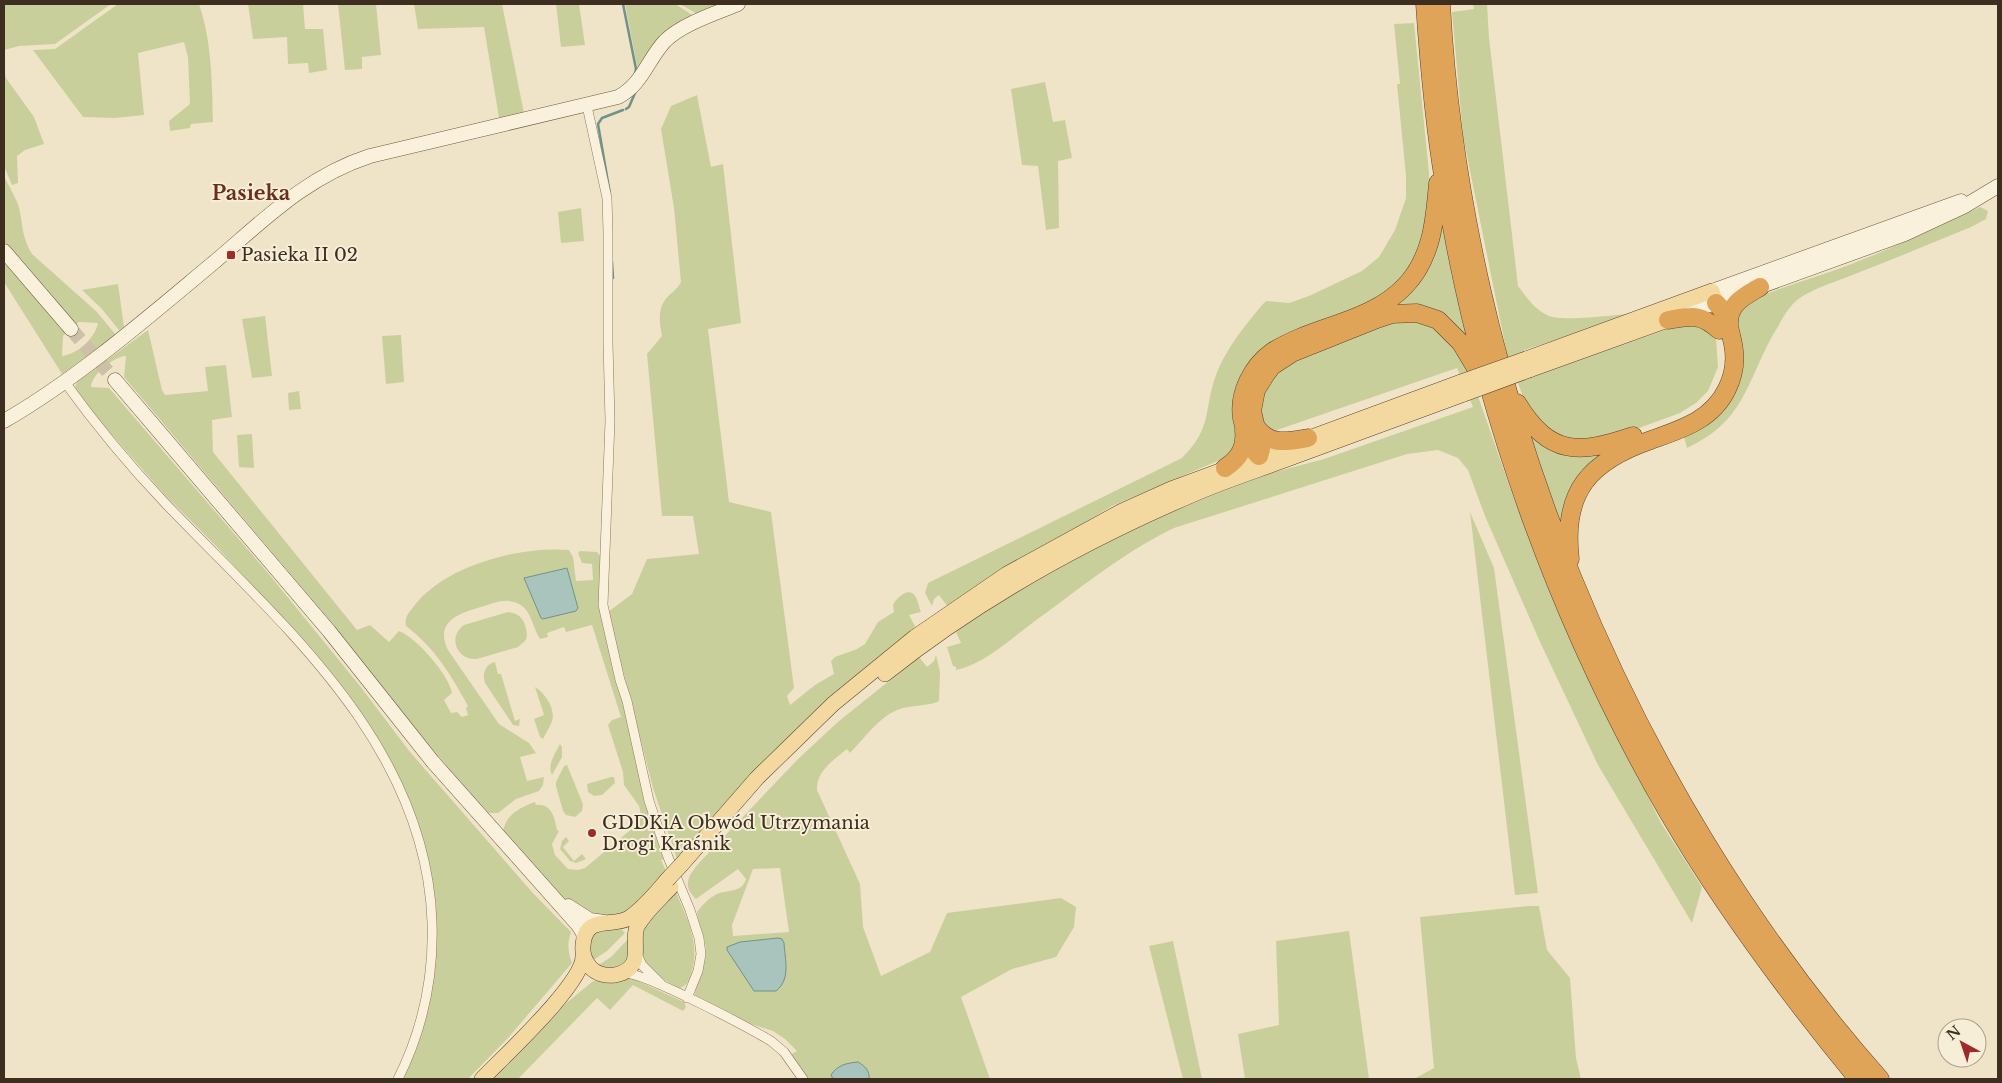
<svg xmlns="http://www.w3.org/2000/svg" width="2002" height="1083" viewBox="0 0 2002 1083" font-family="'Libre Baskerville',serif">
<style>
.green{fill:#c9cf9b;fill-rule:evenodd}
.water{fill:#a9c4bc;stroke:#6f938a}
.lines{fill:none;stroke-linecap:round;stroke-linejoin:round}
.stream{stroke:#6f938a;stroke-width:2.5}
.secondary-tunnel{stroke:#ccc0a6;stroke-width:14;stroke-dasharray:14 7;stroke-linecap:butt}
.street-casing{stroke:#8d765c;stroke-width:10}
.secondary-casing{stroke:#6f573f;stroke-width:15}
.primary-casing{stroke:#5b4430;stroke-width:16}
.highway-casing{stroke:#5b4430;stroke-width:19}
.street{stroke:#faf1dc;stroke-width:9}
.secondary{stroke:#faf1dc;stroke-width:14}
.primary{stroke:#f3d9a0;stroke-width:15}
.highway{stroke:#e0a458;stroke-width:18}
.primary-bridge-casing{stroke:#5b4430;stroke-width:16;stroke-linecap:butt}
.primary-bridge{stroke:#f3d9a0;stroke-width:15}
.poi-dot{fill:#9e2a2b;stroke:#f7eed8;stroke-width:2}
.labels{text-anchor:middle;stroke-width:4;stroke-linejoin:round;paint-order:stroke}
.poi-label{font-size:18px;fill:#3d2e20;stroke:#f7eed8;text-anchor:start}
.quarter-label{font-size:20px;font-weight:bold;fill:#6b2e1e;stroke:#f7eed8}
</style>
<rect width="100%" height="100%" fill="#f0e4c8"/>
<path class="green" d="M4,4H111L55,44L19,46L4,50Z
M118,4H199C212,42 212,83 213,122L191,124L190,128L170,131L169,121L190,104L188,57L184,42L138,53L144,115L115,118L83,117L33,50L55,49Z
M248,4H303L305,29H323L327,70L309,73L308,63L288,64L287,37L253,39Z
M338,4H376L381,55L362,57V69L345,70Z
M414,4H502L524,113L499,118L484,27L418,29Z
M556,4H579L585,45L561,47Z
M625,4H675L694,16L638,71Z
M680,4H725L699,15Z
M1473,4H1487L1489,38L1518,286C1527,298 1535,310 1549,316C1565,322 1620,314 1640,313L1524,350L1534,376L1688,322L1710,328L1716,338L1718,367L1708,391L1696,403L1680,413L1609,439H1561L1529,411L1508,359L1463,136L1452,12L1474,9Z
M1414,23L1429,173L1428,221L1420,248L1408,272L1383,296L1282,341L1238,443L1227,457L1112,506L948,607L939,595L934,599L932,606L925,593L928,583L1182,458C1213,427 1203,411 1216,375C1226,348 1245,326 1262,305L1266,301L1289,303L1309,296L1362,271L1379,257L1395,230L1406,198V176L1397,84H1400L1394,24Z
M4,70L6,78L34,117L44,144L25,150L17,156L18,183L12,185L4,166Z
M1045,82L1053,122L1065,120L1072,158L1058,161L1059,228L1046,230L1038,166L1022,165L1011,89Z
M697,95L711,167L723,164L741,323L708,329L729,502L771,512L794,688L787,696L790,705L815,685L834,674L831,661L835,657L857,649L865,644L878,622L894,612L893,605C896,598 909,586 915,596C918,600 919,607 921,612L909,615L915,626L912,632L677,859L653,788L608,612L632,594L647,559L699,554L693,516H662L647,354L662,336C660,324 657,311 665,300C670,293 677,290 681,282L674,208L661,129L671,106Z
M4,176C9,187 18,200 20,212C23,228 23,240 32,254L97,312L116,335L62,374L4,282V261L65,334L63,336L62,356C78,354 95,338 98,323L79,322L75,325L4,242Z
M1980,207L1988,211L1986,219L1971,227C1932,243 1894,259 1855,274C1836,282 1806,290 1793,304C1785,312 1780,324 1774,333C1746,383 1745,421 1687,448L1684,437C1717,420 1747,394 1742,353C1741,341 1731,323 1739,313C1742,308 1748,302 1752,300C1782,286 1818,277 1849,265C1893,248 1937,227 1980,207Z
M581,208L584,241L561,243L558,212Z
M1442,218L1468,340L1387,308C1425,281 1435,264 1442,218Z
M118,284L124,327L119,330L101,308L82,290Z
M265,316L272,376L252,378L242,319Z
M1405,318L1425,321L1446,333L1464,356L1508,482L1546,581L1579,656L1661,823L1702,887L1692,923L1598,765L1540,642L1485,516L1468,470L1458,458L1438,450L1407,454L1174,528C1122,553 1078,590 1031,624C1008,641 984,664 956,670V667L953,666L947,647L961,643L956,632L977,614L1113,537L1225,485L1324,459L1473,407L1457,368L1277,430L1265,429C1261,418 1258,407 1261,395C1273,358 1370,332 1405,318Z
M148,330L162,390L165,395L208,391L205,367L226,365L232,417L212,420L213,452L357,630L370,625L389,642L399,631C416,637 449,675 452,693L444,700L451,713L457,712L462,717L468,715L466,708L468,706C451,675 435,648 406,626C404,617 409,613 414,606C445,565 520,546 569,550L573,557L576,581L593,580L592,564L582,563L578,553L580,551L597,552L600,556L599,592L652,819L664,859L661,860L667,873L630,913L599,918L566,900L551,887L503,833C504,816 520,807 535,802L536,805C551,802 555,818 557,830L559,831L552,844L555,855L568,869L578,870L585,868L634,827L641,815L639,806L624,785L623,772L608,725L612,720L621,717L592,625L566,632L564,627L547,633L548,637L540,639C533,629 532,613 522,606C509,596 495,603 481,607C460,613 434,621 448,650L499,724L529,743L536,753L520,757L527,781L544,777L543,785L539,791L516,799L498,813H489L469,793L379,684L332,623L124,377L126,356C113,357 92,374 91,387L109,388L268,573L360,686L410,752L532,892L571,932C567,944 568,952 572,963L508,1038L468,1079H401L435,964L427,858L416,820L402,786L381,744L360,711L327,668L217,547L165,495L85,404L75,387L77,382Z
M401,335L404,382L386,384L382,336Z
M299,391L301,409L289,410L288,393Z
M1526,425C1550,455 1566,459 1603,454C1572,479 1565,490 1561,530Z
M252,434L254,468L239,467L237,435Z
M1470,512L1494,568L1538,893L1515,895Z
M508,612C521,613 526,622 527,635L526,640L518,647L477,659C457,661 447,637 464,625Z
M936,655L940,672L939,701C932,706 908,705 897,710C878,718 864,739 850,753L847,749C834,760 816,771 817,790L860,884L863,927L881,976L930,952L947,913L1061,898L1076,907L1074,927L1056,957L1012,969L961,997L990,1079H807L790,1055L797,1051L785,1039L773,1031L751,1024L696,997L695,994C696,980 706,969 706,951C706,937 698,925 697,912C702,905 708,899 715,895C725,889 742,894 746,879L738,869L696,899C682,886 688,876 699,863L798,759L839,721L919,657L927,667L934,661ZM780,868L789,932L733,936L732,925L753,869Z
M495,662L498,674H501L515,721L520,719L519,726L513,725L485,683C482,674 485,664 495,662Z
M535,687C545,693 556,709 552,721C550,727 546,733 543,739L540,737L534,719L544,715Z
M560,744L562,747V757L552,775C547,764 555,754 560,744Z
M567,765L583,804L582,811L575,817L566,815L563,811L556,786V782L564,766Z
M611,777H614L615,783L602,795L594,796L588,792L587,784Z
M566,837L569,841L563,847L574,861L582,854L586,859L576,863L570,861L560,849L562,841Z
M676,892C687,919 701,944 691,974C689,980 687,986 680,988C666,982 643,968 641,952C640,943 643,933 644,924Z
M1529,906H1539L1547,950L1570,978L1576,1058L1581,1079H1414L1434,1068L1420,917Z
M620,928L625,933L607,951L592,961L589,959L590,936L595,930Z
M1349,931L1369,1079H1245L1238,1034L1279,1025L1276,941Z
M629,938L628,962L616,970L597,966L611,957Z
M1173,941L1202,1079H1183L1149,946Z
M629,977L684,1002L686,1007L683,1011L633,985L610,1010L597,998L518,1079H494L564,1005L592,982L598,979Z"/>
<path class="water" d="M567,568L578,608L576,611L543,619L541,618L524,578Z
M778,938L782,939L784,943C785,960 791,979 776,991H754L727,950V947L740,942Z
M858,1062C865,1066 870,1071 869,1079H833L831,1075C837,1065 847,1063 858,1062Z"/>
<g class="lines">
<path class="stream" d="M623,4L636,69L635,74
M626,109L629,107L635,93
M610,194L598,124L602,118L623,110
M612,262L613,278"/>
<path class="secondary-tunnel" d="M71,329L115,380"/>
<defs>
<path id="street" d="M587,106L607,198L608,232V343L610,421L603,605L620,680L627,701L649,801L668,857L690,910L699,938L701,954L698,971L687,998
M64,381C95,424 129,465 165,503C279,622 426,743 432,922C434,978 423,1029 398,1079
M637,954L642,965L661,984
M623,973C643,971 749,1028 771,1041L784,1052L803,1079"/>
<path id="secondary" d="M4,251L71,329
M1712,291L1961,201
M1682,315L1905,234L1963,207L1998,186
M115,380L329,631L433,762L578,925L583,933L584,940
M4,421C77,379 147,318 212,264C263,221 305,177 370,156L618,97C642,85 648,59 665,41C682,24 716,13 738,4
M568,906L590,920L604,922"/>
<path id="primary" d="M1526,359L1712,291L1716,303
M1529,370L1668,320
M885,674C979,599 1084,541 1194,494C1226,480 1258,470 1290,458C1348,437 1406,415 1464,394
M682,864L757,778L833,704L915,637L1007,574L1122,511L1171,489L1461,382
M667,880C656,893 644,908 629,918C613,928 585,913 583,946C582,954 585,961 590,967C596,974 606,976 615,975C648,968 629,940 638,925C646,911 660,899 671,887
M482,1079C503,1057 585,982 583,955"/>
<path id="highway" d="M1425,4C1429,63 1434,122 1444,181C1479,402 1556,619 1669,814C1724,908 1789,995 1858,1079
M1441,4C1462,389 1624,790 1880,1079
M1438,183C1435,220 1432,258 1405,286C1370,323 1314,325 1272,352C1252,366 1238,394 1242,418C1245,432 1249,447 1259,456L1261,449L1252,411L1256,390L1266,374L1272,366L1292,353L1377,319L1392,314L1417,313L1438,320L1461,343L1479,373
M1668,320C1691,316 1700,313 1719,330
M1729,325C1728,304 1743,297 1760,287
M1517,403C1550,457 1579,454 1633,436
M1255,425C1268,446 1286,442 1308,438
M1225,468C1240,458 1246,447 1244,430
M1570,559C1562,491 1590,461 1651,440C1682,429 1712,420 1727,389C1734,375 1736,359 1733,344C1730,330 1727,313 1716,303"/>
</defs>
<use href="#street" class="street-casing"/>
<use href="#secondary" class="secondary-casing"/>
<use href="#primary" class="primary-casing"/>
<use href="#highway" class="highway-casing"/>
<use href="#street" class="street"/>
<use href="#secondary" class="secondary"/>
<use href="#primary" class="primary"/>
<use href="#highway" class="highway"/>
<defs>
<path id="primary-bridge" d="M1461,382L1526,359
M1464,394L1529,370
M667,880L682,864"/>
</defs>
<use href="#primary-bridge" class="primary-bridge-casing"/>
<use href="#primary-bridge" class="primary-bridge"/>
</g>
<g class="poi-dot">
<rect x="226" y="250" width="10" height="10" rx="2.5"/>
<circle cx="592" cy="833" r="5"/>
</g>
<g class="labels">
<g class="poi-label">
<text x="241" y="261">Pasieka II 02</text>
<text x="602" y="829">GDDKiA Obwód Utrzymania<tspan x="602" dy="21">Drogi Kraśnik</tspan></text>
</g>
<g class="quarter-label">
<text x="251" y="200">Pasieka</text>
</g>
</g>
<rect width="2002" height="1083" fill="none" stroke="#3d2e20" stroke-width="10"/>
<g transform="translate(1962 1043) rotate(320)"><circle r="24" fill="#f7eed8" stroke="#ada18e"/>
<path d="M0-4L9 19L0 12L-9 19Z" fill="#9e2a2b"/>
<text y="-8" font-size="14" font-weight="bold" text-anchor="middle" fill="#3d2e20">N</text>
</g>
</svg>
